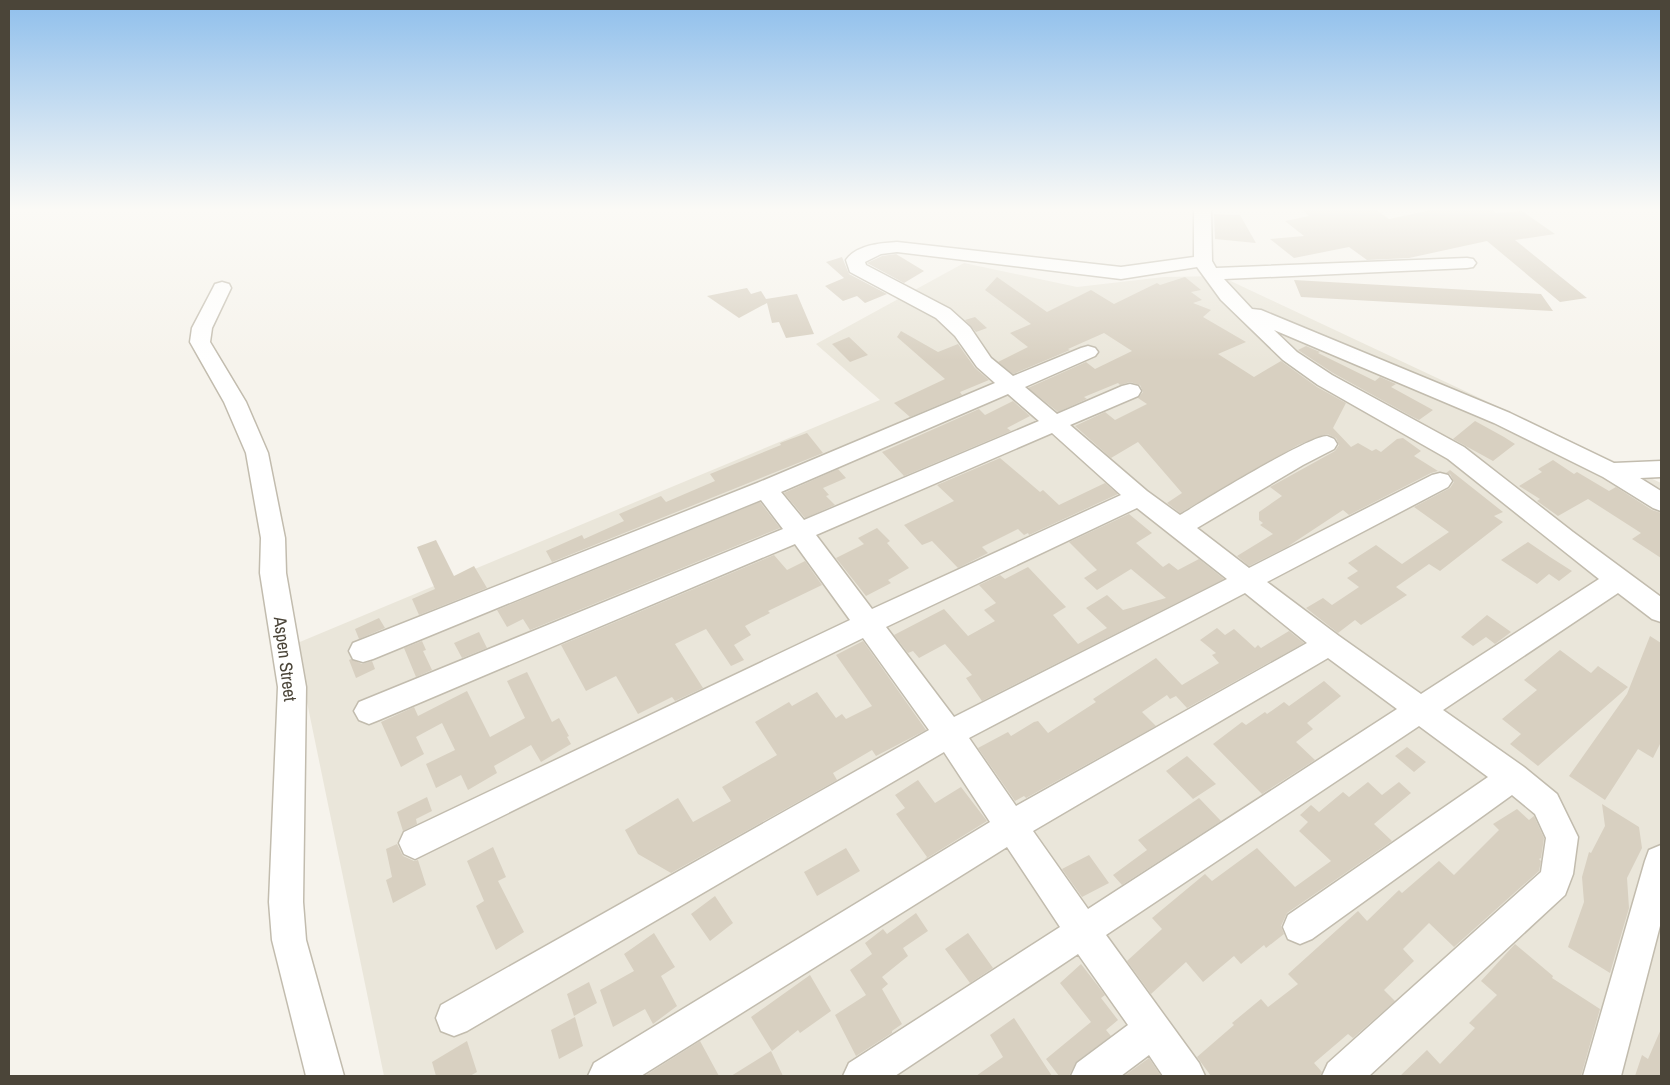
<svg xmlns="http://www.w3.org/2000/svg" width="1670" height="1085" viewBox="0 0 1670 1085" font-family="'Archivo Narrow',sans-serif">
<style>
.residential{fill:#eae6da}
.building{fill:#d8d0c1}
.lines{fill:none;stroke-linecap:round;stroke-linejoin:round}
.minor-casing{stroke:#c2bcae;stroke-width:3}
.minor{fill:#fff;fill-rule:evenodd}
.labels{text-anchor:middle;stroke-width:4.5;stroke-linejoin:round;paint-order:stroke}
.street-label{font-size:18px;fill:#4b4539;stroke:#fff}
</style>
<rect width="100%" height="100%" fill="#f6f3ec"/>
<path class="residential" d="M964,263L1077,287L1164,277L1220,276L1661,483V1076H384L295,644L880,400L816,344Z"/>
<path class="building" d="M1301,209H1375L1389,219L1436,209H1491L1496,213L1522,211L1555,234L1515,240L1587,298L1560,302L1487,241L1409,258L1367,260L1349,247L1294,258L1270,239L1304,236L1285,221L1309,216Z
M1214,214L1240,215L1256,243L1215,239Z
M896,254L924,271L904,283L867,263L882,256Z
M842,257L849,274L887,294L865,303L857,296L843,301L825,286L844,278L826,262Z
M997,277L1047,312L1091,290L1114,304L1157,283L1160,285L1185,277L1201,290L1191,292L1202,300L1193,303L1211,310L1203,317L1246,342L1218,354L1254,377L1281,361L1317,387L1346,403L1333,428L1351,447L1358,443L1372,451L1376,449L1381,452L1397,439L1403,438L1421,451L1414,456L1438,471L1431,473L1349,515L1343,510L1287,547L1249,566L1237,556L1273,534L1260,525L1263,523L1259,520V512L1282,496L1270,487L1335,451L1339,445L1336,438L1327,434L1298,445L1180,513L1167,503L1182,493L1138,442L1111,458L1075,426L1105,412L1115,420L1147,404L1138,398L1143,392L1140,385L1130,382L1120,385L1118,383L1084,397L1087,399L1058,412L1028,388L1086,362L1095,369L1132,351L1104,333L1068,349L1070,350L1013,374L998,362L1028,347L1010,333L1031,324L985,290Z
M1294,280L1541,294L1553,311L1301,297Z
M747,288L751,294L761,291L766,299L797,294L814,334L786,338L779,322L772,323L767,303L739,318L707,296Z
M975,317L987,328L976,332L965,320Z
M901,331L938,352L958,344L975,368L989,380L960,392L962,395L910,417L894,403L945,379L897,337Z
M849,337L868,355L850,362L832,344Z
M1306,346L1320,352L1318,353L1375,381L1380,377L1396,384L1391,387L1433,410L1419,420L1409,415L1333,373L1298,350Z
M1013,401L1030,416L1007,428L1011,431L904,476L882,452L979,409L985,415Z
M1475,421L1504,437L1515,444L1493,461L1453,439Z
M807,433L823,453L552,562L546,551L582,535L584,539L624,521L619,514L661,496L666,502L715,481L710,474L781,445L780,443Z
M1000,458L1040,492L1043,490L1059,505L1105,483L1118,494L1029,535L1028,533L1024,535L1018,529L982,547L988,553L958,568L932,541L922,545L904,525L954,501L937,485Z
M1553,460L1574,474L1577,472L1609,491L1616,487L1652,510L1661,513V558L1632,539L1641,533L1588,499L1558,516L1537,501L1540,499L1519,486L1542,472L1538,469Z
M838,469L846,478L823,488L829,495L826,496L835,505L805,518L784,493Z
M1450,470L1503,512L1494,516L1503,522L1440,571L1429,564L1396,587L1407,595L1361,625L1355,620L1338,633L1306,608L1323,598L1332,605L1359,587L1347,578L1358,571L1348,563L1376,545L1402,564L1449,532L1414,507L1450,488L1454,482L1450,474L1446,473Z
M760,502L780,528L530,630L523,619L507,627L497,610Z
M1129,514L1152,533L1136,543L1163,567L1169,563L1178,570L1199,559L1224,579L982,701L966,678L972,675L945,644L919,658L913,651L908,653L894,635L944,609L968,636L995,621L984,610L996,603L979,585L1000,575L1005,579L1028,567L1066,607L1053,615L1078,644L1107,628L1086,608L1107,595L1123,610L1166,598L1131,569L1097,590L1084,578L1097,570L1069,542Z
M877,528L890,541L887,543L909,568L888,580L891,583L866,596L836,558L864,544L858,538Z
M436,540L454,576L474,566L487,588L419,615L412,599L435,589L417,547Z
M1528,542L1550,557L1572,571L1559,581L1549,574L1537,584L1501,560Z
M774,555L787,570L805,561L822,585L768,611L770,613L745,626L751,635L734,645L744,660L731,666L706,629L675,644L703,688L675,701L672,697L638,714L616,676L586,691L561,645Z
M1487,615L1511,632L1495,644L1486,637L1473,646L1461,637Z
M379,618L385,628L359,639L355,629Z
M1217,628L1225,635L1234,629L1255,648L1258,645L1261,648L1289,631L1304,643L1187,708L1176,696L1170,699L1167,695L1142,712L1156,726L1026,798L1024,796L1015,801L978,748L1008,732L1011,736L1034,722L1038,721L1048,733L1096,702L1093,699L1156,658L1182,685L1219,663L1212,655L1216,653L1200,640Z
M479,632L487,648L462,658L454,643Z
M1650,636L1661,643V742L1653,758L1638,749L1605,800L1569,776L1627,694Z
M422,641L426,650L423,651L432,670L416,677L404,648Z
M863,641L926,730L876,756L872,750L833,773L837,780L671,873L638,854L625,830L678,798L693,822L731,801L722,787L777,755L755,722L789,702L792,706L817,692L836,718L842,714L846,719L872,706L836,655Z
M1560,650L1591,673L1598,666L1628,687L1538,766L1510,744L1521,734L1502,719L1537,690L1524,680Z
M351,659L362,664L372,661L375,669L356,678L349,660Z
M527,672L552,722L559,718L569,736L567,737L571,744L541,762L531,745L494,766L497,773L468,790L461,775L436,788L426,764L455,750L442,723L416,737L424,754L401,767L381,722L414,707L418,716L467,691L490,737L525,718L507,681Z
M1324,681L1341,696L1307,723L1313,729L1296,742L1315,760L1262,794L1213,744L1242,722L1246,725L1265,712L1267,714L1284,702L1289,706Z
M1407,747L1426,762L1414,772L1395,756Z
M1187,756L1216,784L1193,799L1166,771Z
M918,780L935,803L961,787L987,821L924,860L927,857L896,814L905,808L895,795Z
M1368,782L1382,795L1399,782L1411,793L1374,824L1392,841L1287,913L1281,926L1284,934L1266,948L1264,945L1241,964L1234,956L1203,982L1186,962L1151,994L1127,961L1162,929L1152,918L1205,874L1212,881L1257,848L1295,887L1331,861L1299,831L1308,822L1300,815L1311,805L1319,812L1343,792L1349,797Z
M427,797L432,811L416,819L417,824L403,831L397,812Z
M1199,798L1221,821L1122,885L1113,875L1147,850L1138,840Z
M1602,804L1639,827L1642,848L1627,878L1629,908L1610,973L1568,947L1584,902L1582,877L1589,852L1591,853L1605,826Z
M1517,809L1529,820L1534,816L1544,838L1541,858L1539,859L1541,861L1539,871L1454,947L1429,923L1403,949L1414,961L1384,990L1395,1001L1353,1038L1348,1034L1314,1063L1322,1072L1320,1076H1211L1197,1057L1234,1025L1232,1023L1261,999L1268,1007L1298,984L1288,974L1358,911L1367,921L1399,890L1402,893L1439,861L1454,875L1499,830L1493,824Z
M397,844L403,856L414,861L418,860L426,885L393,903L386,880L392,877L386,849Z
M493,847L506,877L498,881L524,932L496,950L476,906L484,901L467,861Z
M846,848L860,871L817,896L804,872Z
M1089,855L1109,883L1082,897L1062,869Z
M715,896L733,923L710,941L691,914Z
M916,913L928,931L903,948L908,956L882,977L888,984L882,989L902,1024L892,1031V1033L856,1056L835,1015L866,995L850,970L872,954L865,943L883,929L887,934Z
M654,933L675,967L661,976L677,1006L653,1024L645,1009L613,1027L600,990L634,971L624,954Z
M968,933L993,968L970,983L945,949Z
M1515,944L1553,976L1552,978L1600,1009L1581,1076H1400L1427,1050L1440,1064L1475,1028L1469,1023L1497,995L1481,981Z
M1081,964L1105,995L1101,998L1118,1020L1106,1030L1111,1036L1076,1062L1069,1076H1059L1046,1059L1091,1022L1060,983Z
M810,975L831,1011L800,1033L798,1030L772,1051L751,1017Z
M589,982L597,1003L574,1016L567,994Z
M575,1017L583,1046L559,1059L551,1030Z
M1014,1018L1052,1076H976L1003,1057L990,1035Z
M1661,1029V1076H1635L1642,1055L1648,1059Z
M467,1041L477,1072L470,1076H436L432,1062Z
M700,1041L719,1076H644L646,1075Z
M771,1051L783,1076H731Z
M1149,1058L1161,1076H1124Z"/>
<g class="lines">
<defs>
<path id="minor" d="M1194,209H1211L1212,261L1216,268L1467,258L1473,259L1476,263L1473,267L1467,268L1224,279L1252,309L1261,310L1510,413L1614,463L1661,461V477L1640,478L1661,491V511L1653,508L1603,477L1494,423L1274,330L1297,352L1332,375L1464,447L1573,532L1661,597V622L1652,619L1618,593L1443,710L1524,767L1557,794L1578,837L1573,874L1565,895L1369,1076H1322L1328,1063L1541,872L1546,838L1535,814L1512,795L1312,939L1300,944L1288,939L1283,927L1288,915L1488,777L1419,726L1106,935L1199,1063L1205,1076H1163L1149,1055L1121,1076H1071L1077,1063L1128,1025L1078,954L895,1076H843L849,1063L1060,927L1007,847L641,1076H588L594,1063L990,822L944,752L467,1031L454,1036L441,1031L436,1018L441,1005L929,730L863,638L415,859L404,854L399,843L404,832L850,620L795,544L379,720L369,724L359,720L354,711L359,702L783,529L761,500L373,659L363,662L353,659L349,651L353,643L757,483L995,383L977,367L955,336L936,318L850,272L846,260C856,245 881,243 897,242L1121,267L1194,257ZM897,252L1121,279L1197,267L1221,300L1283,360L1318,385L1448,459L1599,579L1421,694L1339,636L1267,582L1448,487L1452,481L1448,475L1440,473L1432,475L1249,568L1197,528L1303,465L1334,449L1337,444L1334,439C1332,438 1329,437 1327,436C1308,436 1202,502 1180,515L1147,491L1070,425L1138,396L1141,391L1138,386L1130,384L1122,386L1057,414L1025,387L1095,356L1098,352L1095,348L1088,346L1081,348L1013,376L991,358L970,327L950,309L866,265L865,262L881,254ZM1008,394L1039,421L804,520L781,492ZM1052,433L1121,495L872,609L816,535ZM1137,508L1227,579L954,717L886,627ZM1245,593L1307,643L1016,806L969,738ZM1328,658L1397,709L1088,909L1033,831Z
M222,282L229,284L231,288L212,328L210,342L246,402L268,453L285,538L286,573L306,687L303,902L306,940L344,1076H306L272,940L269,902L278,687L260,573L261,538L246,453L224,402L190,342L192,328L213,288L215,284Z
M1661,845V922L1621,1076H1583L1645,861L1649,850Z"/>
</defs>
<use href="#minor" class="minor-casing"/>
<use href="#minor" class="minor"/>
</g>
<linearGradient id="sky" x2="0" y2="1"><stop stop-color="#8fbfec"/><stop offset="0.58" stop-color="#fbfaf6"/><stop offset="1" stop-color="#fbfaf6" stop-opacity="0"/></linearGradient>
<rect width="1670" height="361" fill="url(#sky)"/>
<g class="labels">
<g class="street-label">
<text transform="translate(285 659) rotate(83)" y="6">Aspen Street</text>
</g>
</g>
<rect width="1670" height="1085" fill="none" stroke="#4b4539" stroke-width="20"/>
</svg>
